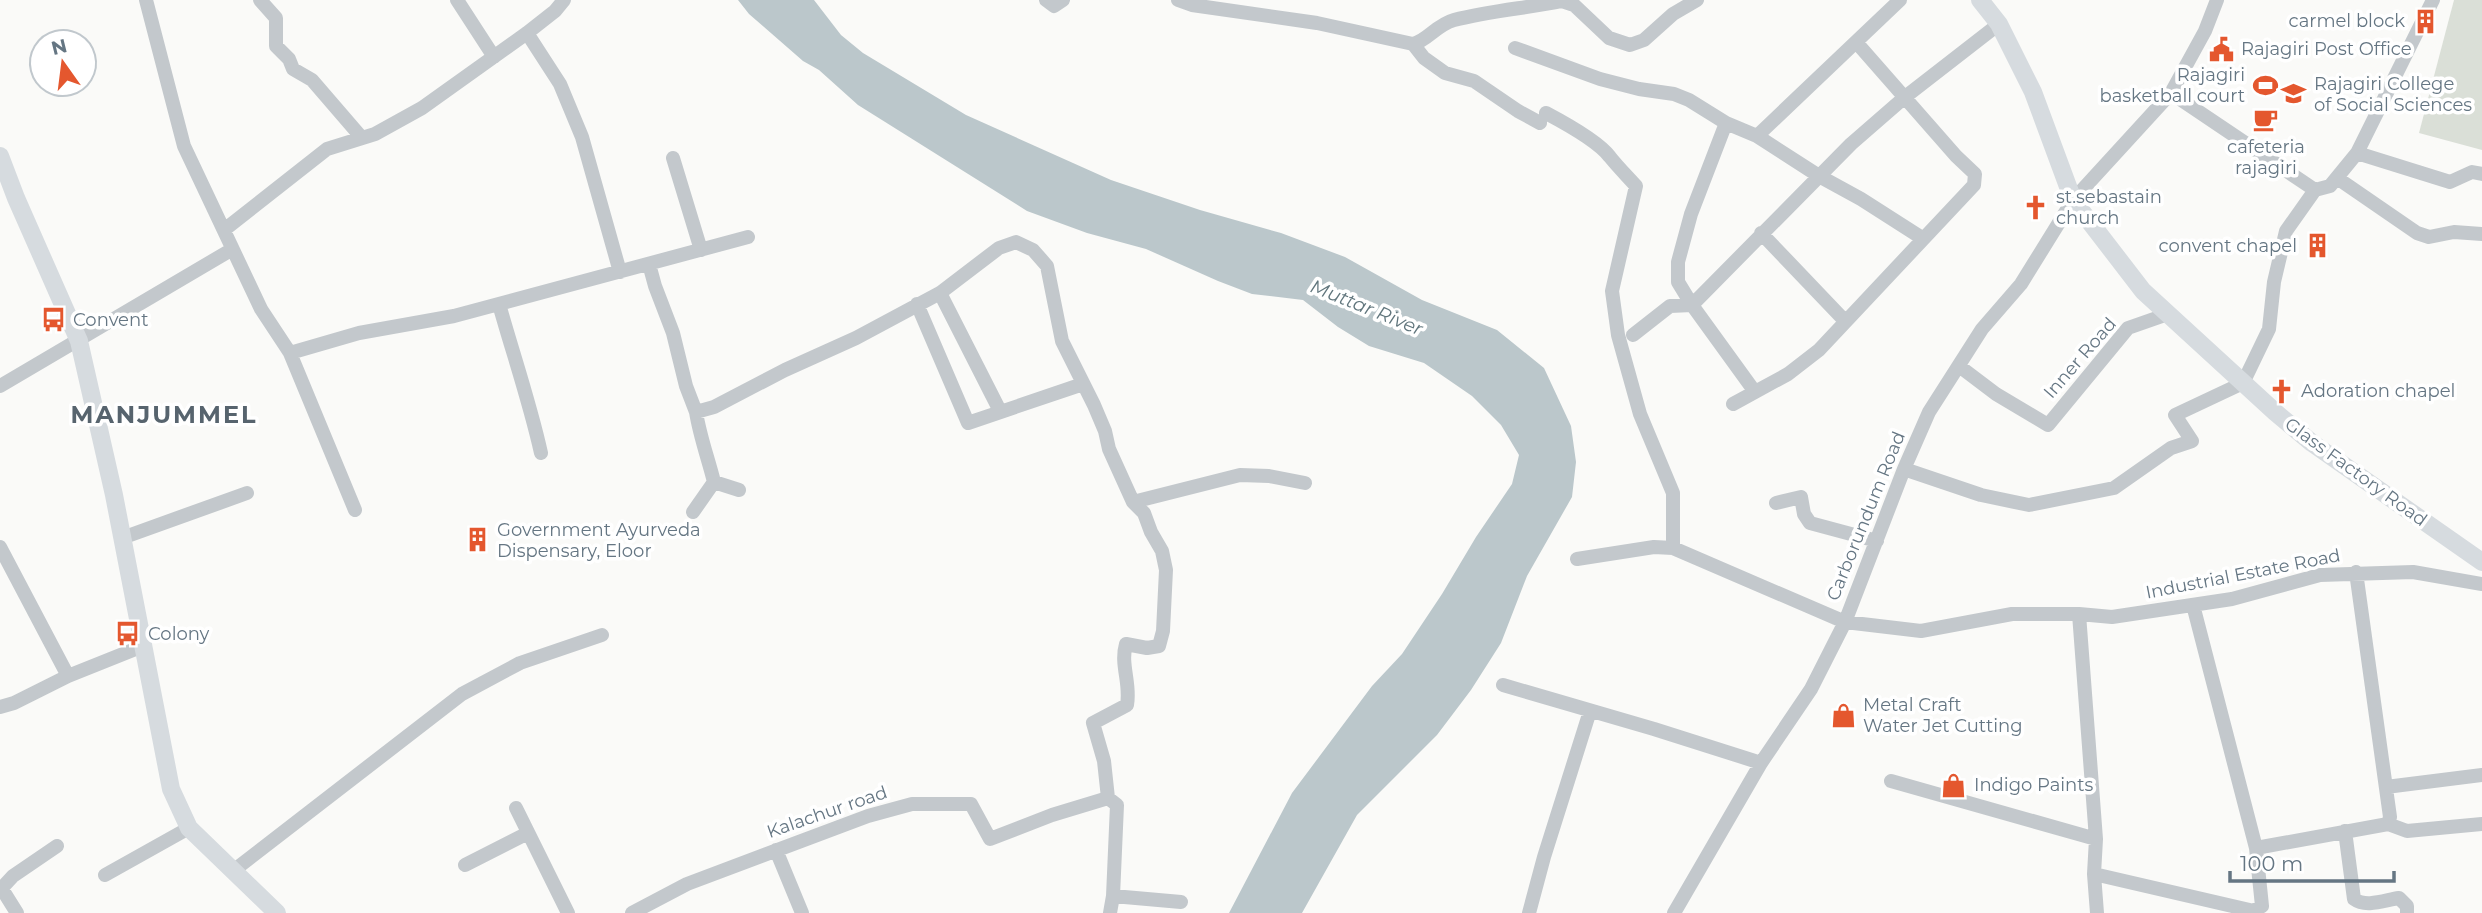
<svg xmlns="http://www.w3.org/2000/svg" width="2482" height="913" viewBox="0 0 2482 913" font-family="Montserrat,sans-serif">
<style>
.pitch{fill:#dadfd7}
.water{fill:#bbc7cb}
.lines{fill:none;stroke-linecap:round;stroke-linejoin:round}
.minor{stroke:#c3c8cc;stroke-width:14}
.major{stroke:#d6dbdf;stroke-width:18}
.labels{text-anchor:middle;stroke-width:7;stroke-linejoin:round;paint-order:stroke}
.poi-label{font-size:18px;fill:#657683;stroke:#fff;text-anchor:start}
.street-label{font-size:18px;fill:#657683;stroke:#fff}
.water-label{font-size:19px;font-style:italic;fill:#60757c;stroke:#fff}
.district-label{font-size:24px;font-weight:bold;letter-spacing:2px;fill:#57646e;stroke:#fff}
</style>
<rect width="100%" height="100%" fill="#fafaf8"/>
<path class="pitch" d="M2454,0H2482V150L2419,133Z"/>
<path class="water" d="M738,0H814L841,35L863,53L966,115L1111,180L1200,210L1281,233L1345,257L1422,300L1497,330L1544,368L1571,426L1576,462L1572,497L1527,576L1501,643L1471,690L1437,735L1357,815L1302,913H1229L1292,793L1372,686L1402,654L1442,594L1476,537L1512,484L1519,455L1501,425L1472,396L1424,363L1369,346L1338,327L1303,300L1252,294L1218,281L1146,249L1087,233L1027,211L858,105L819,70L803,61L749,14Z"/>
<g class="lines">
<path class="minor" d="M146,0L184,146L261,309L290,353L355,510
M260,0L276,18V46L289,59L293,69L312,80L362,138
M457,0L494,57
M1046,0L1054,6L1063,0
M1178,0L1192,5L1317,23L1413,44C1427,41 1436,25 1454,20C1489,11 1527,8 1562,1L1574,5L1609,38L1630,45L1644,40L1673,14L1697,0
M527,33L560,84L582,137L620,272
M1413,44L1424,58L1445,73L1474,81L1518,111L1540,123
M1515,48L1600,79L1639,89L1674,94L1689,100L1726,123L1757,136L1819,176L1861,199L1922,238
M2171,93L2315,190L2330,186L2357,153L2433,0
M1546,113C1563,122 1599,142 1610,157C1618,167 1627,176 1636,186L1612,291L1618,335L1640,414L1673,493V548
M1726,123L1691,214L1678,262V282L1692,305L1755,392
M1757,136L1900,0
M2357,153L2450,182L2472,172L2482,174
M673,158L701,250
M2337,178L2417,233L2429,237L2454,232L2482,234
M224,230L327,149L375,134L422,108L527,33L555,11L564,0
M1761,233L1845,321
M649,264L655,286L673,333L686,386L696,412
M940,293L1000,411
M499,304C513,354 530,403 541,453
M917,304L968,423L1083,384
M1633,335L1670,306L1692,305L1851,144L1905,97L1999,24
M290,353L359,333L454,316L748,237
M1959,366L1996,394L2048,425L2128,328L2168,314
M0,386L231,250
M1733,404L1788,374L1819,350L1974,185L1975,174L1956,156L1856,42
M1904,469L1981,495L2029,505L2114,488L2171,448L2192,441L2175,415L2243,383L2269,329L2274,282L2286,231L2315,190
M714,482L739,490
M1133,502L1240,475L1269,476L1305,483
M1776,503L1801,497L1804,514L1810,523L1877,541
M693,512L714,482C708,458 700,437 696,412L714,407L785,370L856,338L940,293L999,248L1016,242L1033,250L1047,266L1062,341L1094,405L1105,431L1109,449L1133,502L1144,513L1151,532L1162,551L1166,570L1163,631L1159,646L1147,648L1126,644C1120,665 1131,683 1127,705L1093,723L1104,761L1108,798
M122,538L247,493
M0,547L68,676
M1577,559L1654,547L1673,548L1845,622L1921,631L2012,614H2079L2112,617L2232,599L2320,575L2413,572L2482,584
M2193,605L2256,848L2388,824L2390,817L2356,572
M2079,614L2096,839L2094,874L2254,911L2262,906L2256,848
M1503,685L1654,729L1761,763
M0,707L14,703L68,676L143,646
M1891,781L2096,839
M2386,787L2482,775
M516,808L568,913
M2388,824L2407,831L2482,824
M2345,831L2354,899C2366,908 2385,900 2399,898L2407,906V913
M776,850L802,913
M465,865L528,833
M233,871L462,694L520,663L602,635
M2094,874L2097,913
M105,875L189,828
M2,889L17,913
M0,890L13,876L57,846
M1113,896L1181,902
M632,913L687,884L868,816L912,804H971L990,839L1052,815L1108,798L1117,805L1113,896L1110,913
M1529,913L1544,857L1590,711
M1674,913L1761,763L1811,689L1845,622L1904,469L1929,412L1982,329L2021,284L2073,200L2171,93L2205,31L2217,0"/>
<path class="major" d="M1980,0L1999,24L2033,92L2073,200L2143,291L2275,412L2312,443L2482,562
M0,156L16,198L79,341L114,495L171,789L189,828L277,913"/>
</g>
<defs>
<symbol id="building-bare" viewBox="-9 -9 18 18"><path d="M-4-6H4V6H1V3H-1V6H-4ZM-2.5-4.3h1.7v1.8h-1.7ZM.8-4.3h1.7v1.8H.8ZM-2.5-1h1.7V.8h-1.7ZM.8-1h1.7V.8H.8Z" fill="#e4572e" stroke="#fff" stroke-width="2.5" paint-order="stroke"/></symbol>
<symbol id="civic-bare" viewBox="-9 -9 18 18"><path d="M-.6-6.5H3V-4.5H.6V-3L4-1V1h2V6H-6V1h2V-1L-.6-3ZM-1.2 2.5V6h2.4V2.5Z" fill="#e4572e" stroke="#fff" stroke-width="2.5" paint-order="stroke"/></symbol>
<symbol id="stadium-bare" viewBox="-9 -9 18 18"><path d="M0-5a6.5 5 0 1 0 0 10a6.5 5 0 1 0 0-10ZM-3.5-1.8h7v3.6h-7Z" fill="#e4572e" stroke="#fff" stroke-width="2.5" paint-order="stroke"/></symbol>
<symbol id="university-bare" viewBox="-9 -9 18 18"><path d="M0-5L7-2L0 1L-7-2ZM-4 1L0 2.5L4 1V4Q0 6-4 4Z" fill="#e4572e" stroke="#fff" stroke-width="2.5" paint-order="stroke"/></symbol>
<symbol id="cafe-bare" viewBox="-9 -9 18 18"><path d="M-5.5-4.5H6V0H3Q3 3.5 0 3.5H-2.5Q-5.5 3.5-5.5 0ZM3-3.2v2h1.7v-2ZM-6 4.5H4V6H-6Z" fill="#e4572e" stroke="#fff" stroke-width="2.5" paint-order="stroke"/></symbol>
<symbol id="church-bare" viewBox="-9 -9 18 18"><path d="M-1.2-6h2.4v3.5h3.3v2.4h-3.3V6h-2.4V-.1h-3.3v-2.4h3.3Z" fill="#e4572e" stroke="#fff" stroke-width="2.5" paint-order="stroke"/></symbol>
<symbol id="bus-bare" viewBox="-9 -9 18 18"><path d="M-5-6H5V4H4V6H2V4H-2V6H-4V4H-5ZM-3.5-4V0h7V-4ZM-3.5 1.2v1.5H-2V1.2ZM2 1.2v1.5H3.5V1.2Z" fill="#e4572e" stroke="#fff" stroke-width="2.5" paint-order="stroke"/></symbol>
<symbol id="shop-bare" viewBox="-9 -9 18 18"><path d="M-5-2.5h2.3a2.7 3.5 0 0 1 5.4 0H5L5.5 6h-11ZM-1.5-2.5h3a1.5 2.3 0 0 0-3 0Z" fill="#e4572e" stroke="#fff" stroke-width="2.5" paint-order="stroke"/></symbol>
</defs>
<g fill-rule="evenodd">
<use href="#building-bare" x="2408" y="4" width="35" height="35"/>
<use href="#civic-bare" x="2204" y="32" width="35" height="35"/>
<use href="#stadium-bare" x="2248" y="68" width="35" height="35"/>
<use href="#university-bare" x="2276" y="76" width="35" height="35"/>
<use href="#cafe-bare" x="2248" y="102" width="35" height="35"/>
<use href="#church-bare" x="2018" y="190" width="35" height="35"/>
<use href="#building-bare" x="2300" y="228" width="35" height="35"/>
<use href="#bus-bare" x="36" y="302" width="35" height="35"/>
<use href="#church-bare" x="2264" y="374" width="35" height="35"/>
<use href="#building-bare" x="460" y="522" width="35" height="35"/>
<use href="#bus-bare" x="110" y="616" width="35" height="35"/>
<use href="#shop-bare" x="1826" y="698" width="35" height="35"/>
<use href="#shop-bare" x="1936" y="768" width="35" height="35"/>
</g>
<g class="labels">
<g class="poi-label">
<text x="2405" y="27" text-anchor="end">carmel block</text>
<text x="2241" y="55">Rajagiri Post Office</text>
<text x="2245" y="81" text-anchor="end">Rajagiri<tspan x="2245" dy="21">basketball court</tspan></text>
<text x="2314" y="90">Rajagiri College<tspan x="2314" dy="21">of Social Sciences</tspan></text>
<text x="2266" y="153" text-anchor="middle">cafeteria<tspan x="2266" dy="21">rajagiri</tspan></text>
<text x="2056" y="203">st.sebastain<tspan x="2056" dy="21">church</tspan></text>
<text x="2297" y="252" text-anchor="end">convent chapel</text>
<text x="73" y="326">Convent</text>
<text x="2301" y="397">Adoration chapel</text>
<text x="497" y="536">Government Ayurveda<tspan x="497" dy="21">Dispensary, Eloor</tspan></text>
<text x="148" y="640">Colony</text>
<text x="1863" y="711">Metal Craft<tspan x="1863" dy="21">Water Jet Cutting</tspan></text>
<text x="1974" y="791">Indigo Paints</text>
</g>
<g class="street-label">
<text transform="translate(2080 358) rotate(-49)" y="6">Inner Road</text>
<text transform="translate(2356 472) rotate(36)" y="6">Glass Factory Road</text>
<text transform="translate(1866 516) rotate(-68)" y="6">Carborundum Road</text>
<text transform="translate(2243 574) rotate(-11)" y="6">Industrial Estate Road</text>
<text transform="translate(827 812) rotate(-19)" y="6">Kalachur road</text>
</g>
<g class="water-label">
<text transform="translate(1367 307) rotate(22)" y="7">Muttar River</text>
</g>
<g class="district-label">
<text x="164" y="423">MANJUMMEL</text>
</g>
</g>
<g transform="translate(63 63) rotate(346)"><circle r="33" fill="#ffffff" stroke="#c1c8cd" stroke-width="2"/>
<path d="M0-5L12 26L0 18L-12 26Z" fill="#e4572e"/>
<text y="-10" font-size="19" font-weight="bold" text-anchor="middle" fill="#657683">N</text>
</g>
<path d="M2230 871v10h164v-10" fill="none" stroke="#657683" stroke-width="3.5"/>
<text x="2240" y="871" font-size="21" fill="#657683" stroke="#ffffff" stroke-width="5" paint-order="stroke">100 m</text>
</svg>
